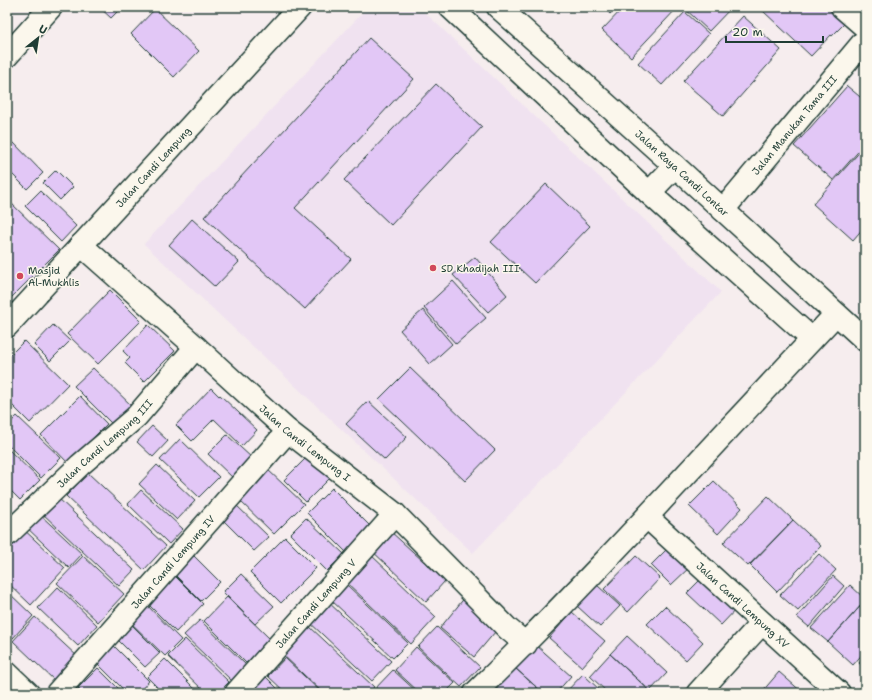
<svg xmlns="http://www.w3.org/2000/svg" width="872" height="700" viewBox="0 0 872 700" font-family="'Shantell Sans',sans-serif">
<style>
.built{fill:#f0e2f0}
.building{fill:#e2c7f6;stroke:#1f3d34}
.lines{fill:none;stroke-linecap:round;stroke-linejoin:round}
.street-casing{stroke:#1f3d34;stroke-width:25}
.street{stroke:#fbf7ec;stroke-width:22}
.poi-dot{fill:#d1495b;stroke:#fbf7ec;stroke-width:1.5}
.labels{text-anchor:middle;stroke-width:3;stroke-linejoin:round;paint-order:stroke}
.street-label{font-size:10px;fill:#1f3d34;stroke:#fbf7ec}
.poi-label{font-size:10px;fill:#1f3d34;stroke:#fbf7ec;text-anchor:start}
</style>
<rect width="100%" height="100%" fill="#f6edee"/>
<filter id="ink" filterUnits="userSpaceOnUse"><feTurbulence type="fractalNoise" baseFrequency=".025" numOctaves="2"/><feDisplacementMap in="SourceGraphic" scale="8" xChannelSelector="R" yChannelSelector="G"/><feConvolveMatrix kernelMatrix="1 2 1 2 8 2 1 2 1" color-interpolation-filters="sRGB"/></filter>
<g filter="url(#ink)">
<path class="built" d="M368,7H419L721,292L473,553L144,244Z"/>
<path class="building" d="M99,7H122L111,18Z
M603,7H617L610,14Z
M624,7H678L631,57L602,30Z
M683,7H732L709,31Z
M767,7H830L846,22L832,36L831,35L811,56L763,11Z
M155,9L199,51L174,77L131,34Z
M685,12L709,34L662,85L638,63Z
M743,16L781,50L723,116L683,81Z
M369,38L414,79L295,208L351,259L305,309L204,217Z
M436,84L482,127L391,225L344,180Z
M847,86L865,101V144L833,180L794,146Z
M13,142L43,173L27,189L7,169V148Z
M865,146V226L853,240L813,204Z
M56,170L73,187L60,200L43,183Z
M546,184L590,226L535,283L491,242Z
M40,191L76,226L61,242L25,206Z
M7,199L59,250L7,302Z
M192,219L239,262L215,287L169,245Z
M475,257L507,295L488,312L453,275Z
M453,281L486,318L456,344L424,308Z
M110,290L141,321L98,364L67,334Z
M423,310L452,344L430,364L400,330Z
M53,325L70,341L50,361L34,345Z
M148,325L175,351L144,382L125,363L130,358L123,351Z
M24,341L68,384L30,423L7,400V358Z
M93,368L137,411L118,430L74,386Z
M410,368L495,450L465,481L379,399Z
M211,388L219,396L220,395L257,430L242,446L214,419L192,441L176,425Z
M80,396L107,424L68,463L41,435Z
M368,401L407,437L385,460L346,424Z
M17,416L61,458L41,478L7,444V426Z
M152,426L168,441L153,457L137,442Z
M227,435L252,458L233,478L208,454Z
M180,439L219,477L199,497L160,460Z
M7,448L40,480L20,500L7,487Z
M308,456L330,478L306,502L284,480Z
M157,465L195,501L177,520L139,484Z
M266,468L304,504L274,534L237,498Z
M88,473L166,546L144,570L66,496Z
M714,481L742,508L718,534L689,506Z
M332,488L371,527L348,554L307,513Z
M141,490L183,529L169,544L128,504Z
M56,496L134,570L119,586L41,512Z
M768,496L793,520L748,566L723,543Z
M233,502L269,537L254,551L219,516Z
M35,510L82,554L69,568L23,524Z
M306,518L344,554L327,571L290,534Z
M793,520L821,546L777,592L750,565Z
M20,526L65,568L31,605L7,582V540Z
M390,531L445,581L426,602L369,548Z
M285,537L316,568L281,603L250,572Z
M671,545L691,566L671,585L651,565Z
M191,553L220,582L201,601L172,572Z
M369,553L436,617L411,644L344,580Z
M819,554L836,570L798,611L780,595Z
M83,556L124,594L98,622L57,583Z
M636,556L660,578L628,612L604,589Z
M170,571L203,604L176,632L142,598Z
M241,574L274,606L255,624L223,592Z
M706,574L739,606L721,625L687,593Z
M833,576L844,586L809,627L797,617Z
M346,584L408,643L393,658L331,600Z
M597,585L620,606L600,627L577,606Z
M850,585L865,599V601L828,642L811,628Z
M58,587L97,625L78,646L38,608Z
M7,591L33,616L13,638L7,633Z
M466,596L501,625L474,657L440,628Z
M227,597L270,639L246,663L204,621Z
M326,600L391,661L372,681L307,620Z
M865,601V651L853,665L828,642Z
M144,602L181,640L165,656L127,619Z
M665,606L703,642L686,660L647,624Z
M572,612L605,641L582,667L549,638Z
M35,617L78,657L55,681L13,641Z
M126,619L160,653L145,667L112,634Z
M200,620L247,666L232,681L184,635Z
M309,626L374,687L369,693H323L282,654Z
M437,627L480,667L461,687L418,647Z
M627,636L667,673L650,691L610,654Z
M185,639L229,682L218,693H206L168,656Z
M110,642L149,681L138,693H127L93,659Z
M536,645L571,676L556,693H543L515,668Z
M416,647L455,683L445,693H420L395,670Z
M610,654L650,691L648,693H608L590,676Z
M865,656V669L859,663Z
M285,658L322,693H286L268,676Z
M165,659L199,693H163L147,677Z
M98,668L123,693H83L78,688Z
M515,668L543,693H493Z
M393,670L418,693H371Z
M779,672L803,693H761Z
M583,674L603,693H565Z
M264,675L282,693H247Z"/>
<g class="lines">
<defs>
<g id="street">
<path d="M450,7L649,193L812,339"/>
<path id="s1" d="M498,7L675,166L865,340"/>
<path d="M842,7L865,27"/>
<path d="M7,56L51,7"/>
<path d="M649,193L675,166"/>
<path id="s2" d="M723,210L865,40"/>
<path id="s3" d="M81,245L196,347L288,431L395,514L508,629L526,644"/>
<path id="s4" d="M7,326L300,7"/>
<path id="s5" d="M647,517L839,693"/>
<path id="s6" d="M7,535L80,465L136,417L196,347"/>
<path d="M7,673L28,693"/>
<path id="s7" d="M57,693L288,431"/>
<path id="s8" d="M236,693L395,514"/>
<path d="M475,693C600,571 716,441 836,314"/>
<path d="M698,693L762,623"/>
</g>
</defs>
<use href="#street" class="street-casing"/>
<use href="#street" class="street"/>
</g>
</g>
<g class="poi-dot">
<circle cx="433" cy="268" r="4"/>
<circle cx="20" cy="276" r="4"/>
</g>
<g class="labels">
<g class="street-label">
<text dy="4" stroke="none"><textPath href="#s2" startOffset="111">Jalan Manukan Tama III</textPath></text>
<text dy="4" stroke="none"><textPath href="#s4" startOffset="216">Jalan Candi Lempung</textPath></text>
<text dy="4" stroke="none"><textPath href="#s1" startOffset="248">Jalan Raya Candi Lontar</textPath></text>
<text dy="4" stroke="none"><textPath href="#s3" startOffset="299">Jalan Candi Lempung I</textPath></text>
<text dy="4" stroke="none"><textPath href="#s6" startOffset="134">Jalan Candi Lempung III</textPath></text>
<text dy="4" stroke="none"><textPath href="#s7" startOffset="175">Jalan Candi Lempung IV</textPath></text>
<text dy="4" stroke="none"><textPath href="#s8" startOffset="120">Jalan Candi Lempung V</textPath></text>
<text dy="4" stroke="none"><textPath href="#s5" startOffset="130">Jalan Candi Lempung XV</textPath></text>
</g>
<g class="poi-label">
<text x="441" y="272">SD Khadijah III</text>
<text x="28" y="274">Masjid<tspan x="28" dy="12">Al-Mukhlis</tspan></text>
</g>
</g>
<rect width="872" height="700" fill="none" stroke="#fbf7ec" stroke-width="24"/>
<rect x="12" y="12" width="848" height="676" fill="none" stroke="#1f3d34" stroke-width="1.5" filter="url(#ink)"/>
<g transform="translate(38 38) rotate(30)" stroke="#fbf7ec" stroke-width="3" paint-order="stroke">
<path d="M0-3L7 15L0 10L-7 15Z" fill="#1f3d34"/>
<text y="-6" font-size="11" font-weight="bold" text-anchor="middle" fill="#1f3d34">U</text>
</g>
<path d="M726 36v6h97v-6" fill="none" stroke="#1f3d34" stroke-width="2"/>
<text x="732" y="36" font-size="12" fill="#1f3d34" stroke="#fbf7ec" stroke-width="3" paint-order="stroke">20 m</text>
</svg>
